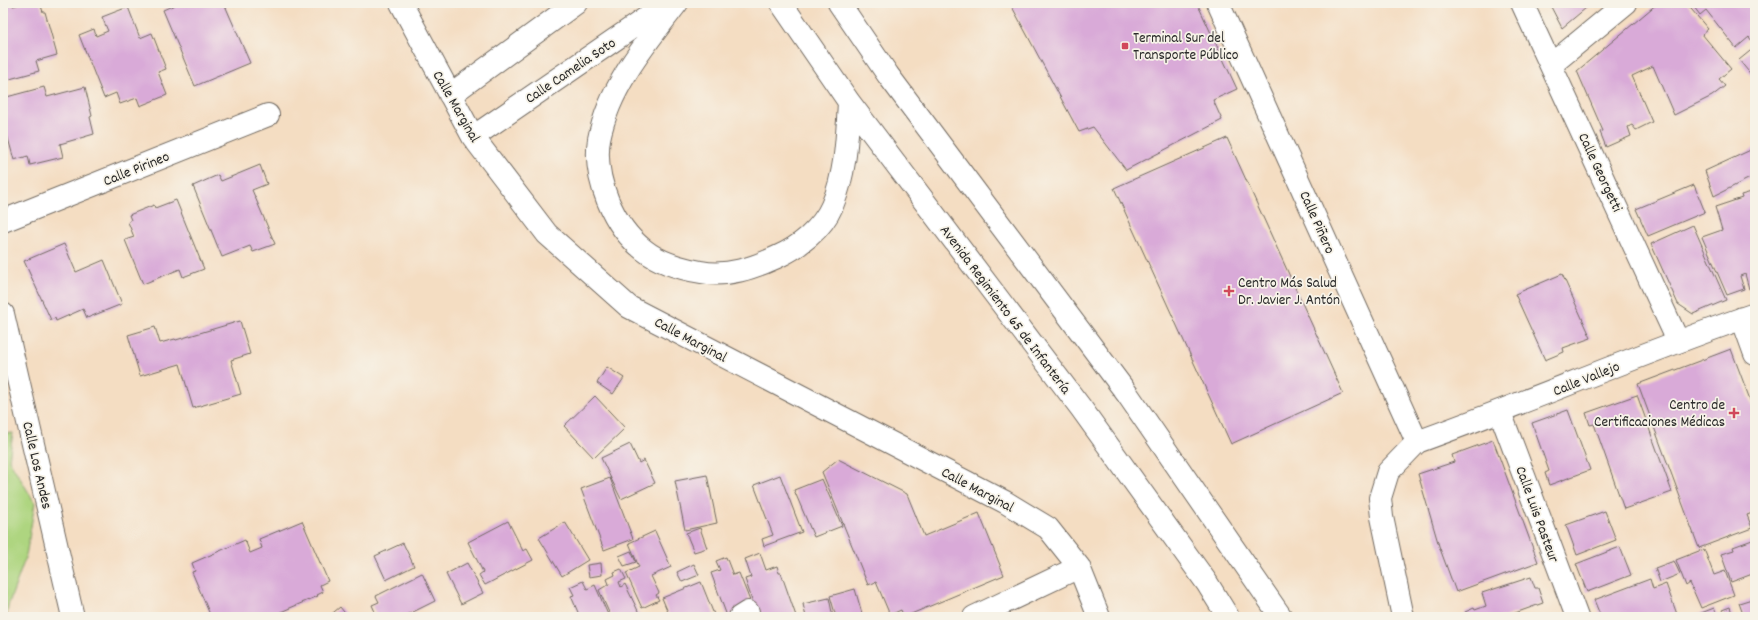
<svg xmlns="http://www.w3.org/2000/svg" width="1758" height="620" viewBox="0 0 1758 620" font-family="Dekko,sans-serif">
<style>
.green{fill:#aed580;stroke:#6c8056}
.building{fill:#d9aad8}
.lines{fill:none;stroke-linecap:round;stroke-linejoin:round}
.street-casing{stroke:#716960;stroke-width:24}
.highway-casing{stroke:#716960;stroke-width:24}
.street{stroke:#fff;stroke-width:22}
.highway{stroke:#fff;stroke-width:22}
.poi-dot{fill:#d1495b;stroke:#f7f3e8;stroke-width:1.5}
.labels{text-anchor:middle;stroke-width:3.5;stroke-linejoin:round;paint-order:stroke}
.poi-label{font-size:15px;fill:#2b2b2b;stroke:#f7f3e8;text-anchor:start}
.street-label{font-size:15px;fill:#2b2b2b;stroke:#f7f3e8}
</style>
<rect width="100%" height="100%" fill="#f7f3e8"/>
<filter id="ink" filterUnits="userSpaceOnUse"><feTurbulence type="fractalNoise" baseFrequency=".025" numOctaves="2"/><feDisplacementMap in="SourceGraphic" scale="8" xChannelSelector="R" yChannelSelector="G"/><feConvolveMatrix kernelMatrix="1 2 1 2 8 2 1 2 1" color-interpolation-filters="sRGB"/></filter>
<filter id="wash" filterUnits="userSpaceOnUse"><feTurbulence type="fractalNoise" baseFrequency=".012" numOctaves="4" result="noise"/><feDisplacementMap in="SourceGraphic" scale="16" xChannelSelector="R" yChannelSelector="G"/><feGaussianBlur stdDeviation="0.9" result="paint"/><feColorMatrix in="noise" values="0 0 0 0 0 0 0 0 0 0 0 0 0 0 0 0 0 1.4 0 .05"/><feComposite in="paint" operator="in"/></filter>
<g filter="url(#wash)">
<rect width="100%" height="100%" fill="#f4ddc2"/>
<path class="green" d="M13,433L9,460L35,503L26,556L8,606L7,617H3V434Z"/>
<g id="blocks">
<path class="building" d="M3,3H12L13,6L24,3H40L43,12H45L57,55L36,61L39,71L6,80L3,71Z
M179,3H224L250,63L195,86L163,10Z
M1010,3H1197L1237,89L1213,100L1222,120L1126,170L1093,127L1079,132Z
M1549,3H1592L1562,28Z
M1658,3H1686L1708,29L1702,34L1731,69L1719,79L1725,86L1712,96L1674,115L1653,66L1632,76L1652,122L1636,130L1632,125L1628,127L1631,136L1606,147L1600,132L1603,131L1577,71Z
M1691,3H1755V45L1749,37L1736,48L1706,10L1700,15Z
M128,7L140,38L152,33L166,69L158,72L167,95L140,106L137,98L120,104L116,93L104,98L79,35L94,29L96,36L108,31L102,17Z
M1755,47V76L1753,77L1739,60Z
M44,87L47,97L85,87L92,116L90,117L94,134L60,144L63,157L30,165L28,156L14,160L3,120V98Z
M1227,138L1343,393L1231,444L1114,188Z
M1755,148V179L1753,180L1752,177L1714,196L1705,171Z
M260,165L267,184L252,190L275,244L253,252L250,246L222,257L193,186L218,175L221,181Z
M1694,185L1705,212L1648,236L1636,209Z
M1755,191V287L1749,289L1745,274L1740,276L1744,289L1727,295L1702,237L1722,230L1715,207L1742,198L1741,195Z
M176,200L204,269L183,277L180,269L143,284L125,240L134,237L128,222L131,220L129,215L154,205L155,208Z
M1693,225L1726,300L1693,314L1678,304L1651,244Z
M64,244L76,272L104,260L122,304L87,318L83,309L56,321L55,318L51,320L24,261Z
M1562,274L1591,338L1563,348L1564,352L1545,360L1515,294Z
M240,321L250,354L231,360L241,394L193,408L180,364L140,376L128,335L155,327L160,343L175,339L176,340Z
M1731,349L1755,413V512L1747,515L1752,528L1699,548L1638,384Z
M607,367L624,378L613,394L597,383Z
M1637,395L1672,492L1624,509L1594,424L1590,425L1586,413Z
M595,396L625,428L594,458L564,426Z
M1568,410L1590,470L1549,485L1545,473L1549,471L1532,423Z
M1493,440L1538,562L1456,592L1439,546L1418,474L1454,462L1452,455Z
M630,444L639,463L644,460L655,483L621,499L601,458Z
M838,459L907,494L924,536L979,513L1004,575L904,617L901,610L890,615L876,582L868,585L822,472Z
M707,475L717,523L685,530L675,481Z
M780,475L802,532L764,546L762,539L773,535L754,485Z
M610,478L633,539L604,550L581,489Z
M822,479L842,526L814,537L794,490Z
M1605,511L1616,540L1577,555L1566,525Z
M302,521L328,581L320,585L323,592L317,595L318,596L269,617H211L192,572L195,571L192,563L245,540L250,553L262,548L259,539Z
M508,521L523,551L527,549L533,560L485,585L479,575L483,572L468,542Z
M565,522L588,560L562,576L539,538Z
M700,528L707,548L694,552L686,533Z
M655,531L671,567L651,576L659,593L656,595L659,600L642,608L626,573L639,567L629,543Z
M1755,539V573L1731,582L1721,554L1734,550L1733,547Z
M403,543L414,566L386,580L375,556Z
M1620,547L1631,575L1587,592L1576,564Z
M1704,549L1714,575L1725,571L1734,595L1701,608L1690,583L1686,586L1676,560Z
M631,551L636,562L624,566L619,556Z
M760,553L766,570L777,566L779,573H781L796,616L758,617L745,579L751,577L745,559Z
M726,557L733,575L739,573L752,606L727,616L711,573L720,570L716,561Z
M1674,561L1680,574L1660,582L1655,568Z
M467,563L483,593L461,604L446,574Z
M601,563L602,575L589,577L587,565Z
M694,564L699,575L682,582L677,572Z
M621,569L626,579L619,582L621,587L625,584L640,615L636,617H611L599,590L609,584L607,579L615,575L614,572Z
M422,573L435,601L403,617H375L374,615L376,614L372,605L379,602L376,596Z
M1531,577L1535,588H1538L1543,603L1504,617H1466L1465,612L1474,608L1475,610L1486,606L1482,593Z
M1650,579L1653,589L1666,584L1678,617H1601L1594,600Z
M583,581L587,589L595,585L609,617H580L571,596L574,595L570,587Z
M701,582L715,617H670L662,598Z
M855,589L863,617H836L830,596Z
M829,598L833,617H806L803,604Z
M1755,598V617H1744L1739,603Z
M340,607L348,617H328Z
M1730,607L1733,617H1725L1722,610Z
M1714,608L1718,617H1691Z"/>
</g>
</g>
<g filter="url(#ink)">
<use href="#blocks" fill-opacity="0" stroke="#716960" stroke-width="1"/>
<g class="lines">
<defs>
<path id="street" d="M401,3L473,137L547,234L629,307L1005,502L1048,528L1079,567L1099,617
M1218,3L1417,442C1531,401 1641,353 1755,314
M1522,3L1678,341
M1552,64L1626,3
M450,95L576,3
M473,137L668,3
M3,221L268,115
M3,314L73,617
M1742,318L1755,354
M1500,412L1577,617
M740,617L748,612
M974,617L1079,567"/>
<path id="highway" d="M677,3C646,43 609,87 599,139C593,178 613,226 644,250C659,262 683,269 701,272C727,277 753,268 777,257C799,247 822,229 832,206C846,173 847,137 849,102
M781,3L849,102L1081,408L1207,583L1228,617
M839,3L888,75L1128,395L1281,617
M1403,617L1382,517L1380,498L1388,472L1417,442"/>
</defs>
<use href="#street" class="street-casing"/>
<use href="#highway" class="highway-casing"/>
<use href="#street" class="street"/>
<use href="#highway" class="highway"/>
</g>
</g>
<g class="poi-dot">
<rect x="1121" y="42" width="8" height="8" rx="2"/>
<path d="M1227 285h4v4h4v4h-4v4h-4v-4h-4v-4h4z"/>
<path d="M1732 407h4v4h4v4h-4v4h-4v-4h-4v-4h4z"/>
</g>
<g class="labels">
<g class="poi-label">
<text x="1133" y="42">Terminal Sur del<tspan x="1133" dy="17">Transporte Público</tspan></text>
<text x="1238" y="287">Centro Más Salud<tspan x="1238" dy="17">Dr. Javier J. Antón</tspan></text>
<text x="1725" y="409" text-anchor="end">Centro de<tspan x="1725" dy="17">Certificaciones Médicas</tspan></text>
</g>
<g class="street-label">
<text transform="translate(570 70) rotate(-34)" y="5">Calle Camelia Soto</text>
<text transform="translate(457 106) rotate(60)" y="5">Calle Marginal</text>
<text transform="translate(136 168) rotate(-22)" y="5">Calle Pirineo</text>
<text transform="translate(1601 172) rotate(65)" y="5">Calle Georgetti</text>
<text transform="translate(1318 222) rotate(66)" y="5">Calle Piñero</text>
<text transform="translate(1006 309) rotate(53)" y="5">Avenida Regimiento 65 de Infantería</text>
<text transform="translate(691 339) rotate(28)" y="5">Calle Marginal</text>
<text transform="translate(1586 378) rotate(-22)" y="5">Calle Vallejo</text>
<text transform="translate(38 465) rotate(77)" y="5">Calle Los Andes</text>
<text transform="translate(978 489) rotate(28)" y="5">Calle Marginal</text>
<text transform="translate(1538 514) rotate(70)" y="5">Calle Luis Pasteur</text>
</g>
</g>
<rect width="1758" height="620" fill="none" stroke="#f7f3e8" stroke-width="16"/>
</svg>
